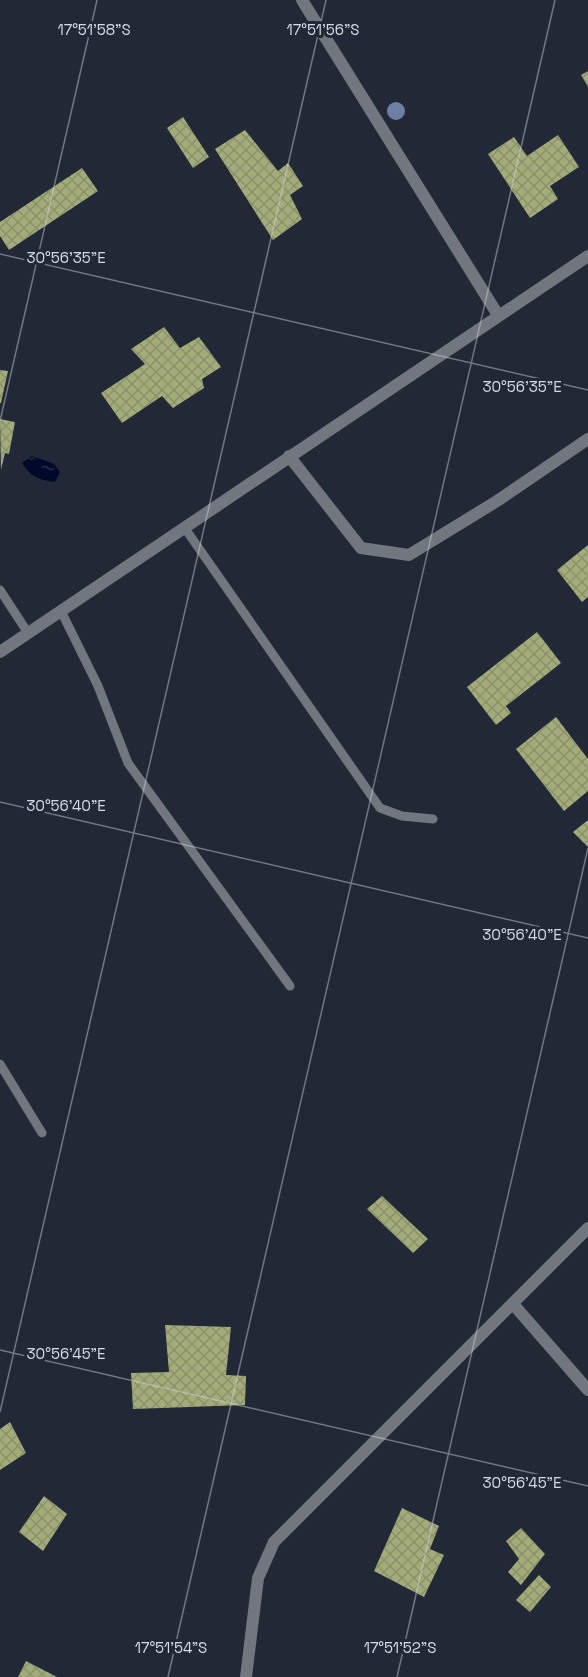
<svg xmlns="http://www.w3.org/2000/svg" width="588" height="1677" viewBox="0 0 588 1677" font-family="'Space Grotesk',sans-serif">
<style>
.water{fill:url(#water-ripples)}
.building{fill:url(#building-cross-hatch)}
.lines{fill:none;stroke-linecap:round;stroke-linejoin:round}
.lane{stroke:#72767e;stroke-width:9}
.street{stroke:#72767e;stroke-width:12}
.tree{fill:#6d7fa2}
.ticks{fill:none;stroke:#d5dae3;stroke-width:1.5;stroke-opacity:0.45}
.ticks-label{font-size:15px;text-anchor:middle;fill:#d5dae3;stroke:#212836;stroke-width:6;stroke-linejoin:round;paint-order:stroke}
</style>
<defs>
<pattern id="water-ripples" width="26" height="14" patternUnits="userSpaceOnUse" patternTransform="scale(1.5)"><rect width="26" height="14" fill="#01092b"/><path d="M2 4q2-2 4 0t4 0M15 11q2-2 4 0t4 0" fill="none" stroke="#252c4a"/></pattern>
<pattern id="building-cross-hatch" width="8" height="8" patternUnits="userSpaceOnUse" patternTransform="scale(1.5)"><rect width="8" height="8" fill="#a3ac78"/><path d="M0 0l8 8M0 8l8-8" fill="none" stroke="#8a916b"/></pattern>
</defs>
<rect width="100%" height="100%" fill="#212836"/>
<path class="water" d="M32,456L54,464L60,472L55,482C39,480 31,477 22,463Z"/>
<path class="building" d="M588,71V87L581,75Z
M183,117L209,157L193,168L167,128Z
M245,130L278,171L288,163L303,186L290,195L302,219L273,240L215,149Z
M558,135L579,167L550,186L558,199L530,218L488,154L514,137L527,156Z
M82,168L98,191L9,250L0,236V222Z
M164,327L180,348L199,337L221,367L202,379L204,388L173,408L162,396L122,423L101,393L145,364L131,349Z
M0,370L8,371L1,403H0Z
M0,419L15,422L9,454L5,453L1,470Z
M588,545V597L582,602L557,570Z
M537,632L561,663L506,706L511,713L496,725L467,687Z
M556,717L588,759V791L564,811L516,749Z
M588,820V847L573,832Z
M382,1196L428,1239L413,1253L367,1209Z
M165,1325L231,1327L226,1375L246,1376L245,1405L133,1409L131,1373L169,1372Z
M10,1422L26,1453L0,1470V1429Z
M44,1496L67,1514L43,1551L19,1532Z
M402,1508L439,1526L430,1549L444,1555L424,1597L374,1571Z
M521,1528L545,1554L521,1585L508,1572L519,1559L506,1541Z
M539,1575L551,1587L530,1612L516,1600Z
M26,1661L57,1677H18Z"/>
<g class="lines">
<path class="lane" d="M184,527L380,808L402,816L433,819
M0,590L28,633
M61,611L98,686L128,763L290,986
M0,1064L42,1133"/>
<path class="street" d="M302,0L498,315
M289,456L361,548L409,555L497,501L588,439
M0,652L588,256
M513,1304L588,1390
M246,1677L258,1578L274,1542L588,1228"/>
</g>
<circle class="tree" cx="396" cy="111" r="9"/>
<path class="ticks" d="M0,254L588,390M0,421L97,0M0,802L588,938M0,1350L588,1486M0,1412L326,0M168,1677L555,0M397,1677L588,848"/>
<g class="ticks-label">
<text x="94" y="35">17°51'58"S</text>
<text x="323" y="35">17°51'56"S</text>
<text x="66" y="263">30°56'35"E</text>
<text x="522" y="392">30°56'35"E</text>
<text x="66" y="811">30°56'40"E</text>
<text x="522" y="940">30°56'40"E</text>
<text x="66" y="1359">30°56'45"E</text>
<text x="522" y="1488">30°56'45"E</text>
<text x="171" y="1653">17°51'54"S</text>
<text x="400" y="1653">17°51'52"S</text>
</g>
</svg>
